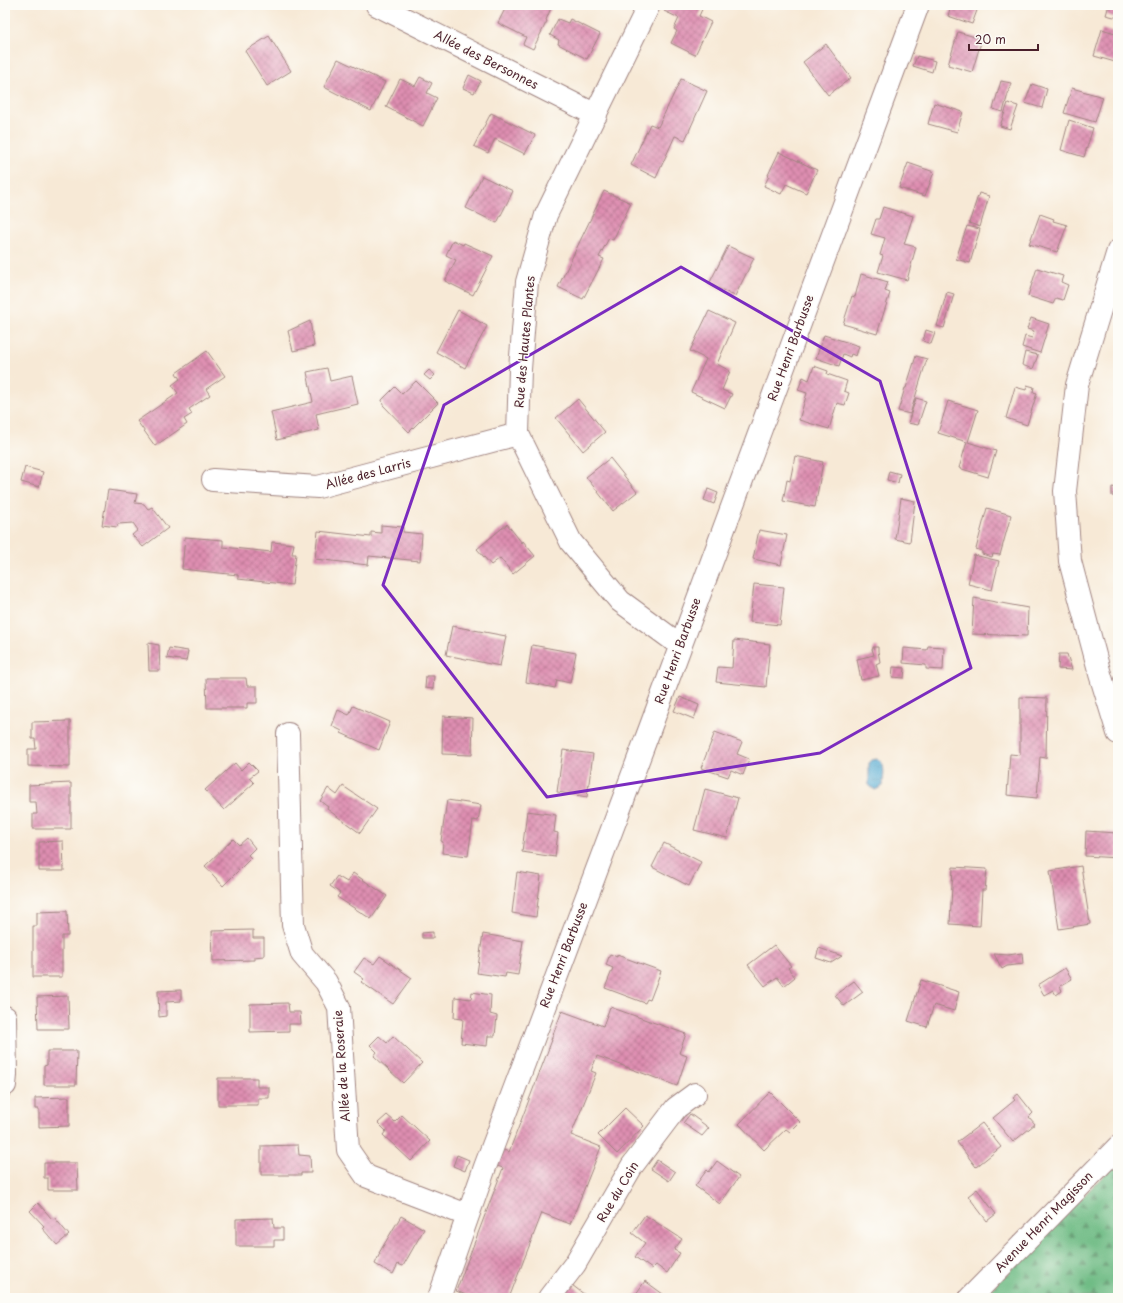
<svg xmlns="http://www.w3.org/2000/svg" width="1123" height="1303" viewBox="0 0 1123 1303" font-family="'Playpen Sans',sans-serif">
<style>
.forest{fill:url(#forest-firs);stroke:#5d6e58}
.water{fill:url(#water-ripples);stroke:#50657e}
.building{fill:url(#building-cross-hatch)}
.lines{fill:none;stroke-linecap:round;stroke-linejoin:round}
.minor-casing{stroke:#a08480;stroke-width:24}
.major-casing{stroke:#a08480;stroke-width:24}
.minor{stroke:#fff;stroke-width:22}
.major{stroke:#fff;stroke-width:22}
.marked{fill:none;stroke:#7b2cbf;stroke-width:3;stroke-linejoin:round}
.labels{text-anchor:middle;stroke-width:3;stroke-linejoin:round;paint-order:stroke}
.street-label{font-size:12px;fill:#4a1f2b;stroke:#fdfcf7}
</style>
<defs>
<pattern id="forest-firs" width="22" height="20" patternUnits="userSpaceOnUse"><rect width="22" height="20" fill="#70bc85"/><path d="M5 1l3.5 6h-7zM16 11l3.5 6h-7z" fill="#5e986d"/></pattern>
<pattern id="water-ripples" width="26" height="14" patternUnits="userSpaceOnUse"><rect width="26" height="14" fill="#56abd2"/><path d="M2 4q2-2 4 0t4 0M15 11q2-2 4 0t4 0" fill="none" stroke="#498bab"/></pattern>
<pattern id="building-cross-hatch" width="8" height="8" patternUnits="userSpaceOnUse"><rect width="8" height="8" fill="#de8eb1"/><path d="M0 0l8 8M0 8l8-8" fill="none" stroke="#b67390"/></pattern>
</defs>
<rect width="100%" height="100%" fill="#fdfcf7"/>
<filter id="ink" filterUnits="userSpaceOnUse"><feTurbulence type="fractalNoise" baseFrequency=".025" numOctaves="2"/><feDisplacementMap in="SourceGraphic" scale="8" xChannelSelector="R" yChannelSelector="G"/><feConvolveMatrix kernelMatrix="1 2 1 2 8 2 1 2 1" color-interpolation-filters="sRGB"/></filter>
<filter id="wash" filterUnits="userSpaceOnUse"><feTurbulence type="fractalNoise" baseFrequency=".012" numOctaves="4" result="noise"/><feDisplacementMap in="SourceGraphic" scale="16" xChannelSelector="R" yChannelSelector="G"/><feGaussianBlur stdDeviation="0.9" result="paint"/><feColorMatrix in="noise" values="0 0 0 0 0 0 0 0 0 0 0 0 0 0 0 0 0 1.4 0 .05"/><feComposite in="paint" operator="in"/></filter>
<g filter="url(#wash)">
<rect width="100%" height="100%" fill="#f7e9d6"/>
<path class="forest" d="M1118,1161V1298H983Z"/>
<path class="water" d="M877,759C887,763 883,776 883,786L875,790L869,785V763L872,760Z"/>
<g id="blocks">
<path class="building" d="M507,5H544L551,8L546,20L547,21L533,49L523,44L526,37L498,23Z
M667,5H698L703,7L699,16L711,22L695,55L671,43L677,31L674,29L679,18L664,11Z
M951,5H979L972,24L948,16Z
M1109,5H1118V18L1106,15Z
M558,19L568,23L570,19L600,34L587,59L558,44L559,40L550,35Z
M1102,29L1118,34V52L1115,62L1094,56Z
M958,32L982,39L972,72L948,65Z
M269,36L291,71L267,86L245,51Z
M826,44L851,78L828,95L803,62Z
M917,56L935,61L932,72L913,66Z
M338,59L385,82L371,111L324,87Z
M469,75L481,81L474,93L463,88Z
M420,77L432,83L427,93L437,98L423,126L386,107L400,79L415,86Z
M681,79L707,91L685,140L675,136L656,178L631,165L650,124L658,127Z
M1001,81L1011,83L1003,112L993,109Z
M1032,84L1047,89L1042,108L1025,103Z
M1072,88L1103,97L1095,122L1064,113Z
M934,103L963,112L957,132L928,124Z
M1008,103L1018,106L1010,129L1000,126Z
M491,113L535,135L525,154L495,139L488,153L474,146Z
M1069,120L1093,128L1084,157L1061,150Z
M779,152L817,170L806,193L786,184L781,194L764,186L769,176L768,175Z
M908,163L934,172L925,196L899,188Z
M482,176L513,191L497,223L466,208Z
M604,191L631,203L613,240L609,238L599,257L604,259L583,299L558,287Z
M979,193L989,196L980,227L969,223Z
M883,207L913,216L904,244L916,247L907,280L878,272L883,256L880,255L885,238L871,234L876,219H879Z
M1040,214L1054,219L1053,221L1067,225L1057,252L1029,244Z
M967,226L980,229L970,263L956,259Z
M453,240L463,245L464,243L493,256L473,295L445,281L456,260L446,255Z
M728,246L754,258L735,296L709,284Z
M1037,268L1063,276L1061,282L1068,285L1063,300L1056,298L1053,304L1028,296Z
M861,274L888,282L885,291L890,293L877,334L843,324L852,296L855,297Z
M947,292L954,294L944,328L937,326Z
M458,310L487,326L465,368L436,352Z
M709,311L735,323L717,364L730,371L722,390L732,394L725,408L691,392L706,359L690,351Z
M1031,318L1049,324L1040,353L1022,347L1025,336L1032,338L1034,331L1027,329Z
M310,321L314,346L293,351L288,331Z
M926,330L935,333L931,344L923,341Z
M824,335L859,346L856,356L851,354L850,357L843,354L839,366L816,358Z
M207,351L225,376L206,389L210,395L189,409L192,414L184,419L187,424L155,446L137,421L178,393L172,385L180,379L176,373Z
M1025,352L1038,355L1033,369L1022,365Z
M916,356L927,359L910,414L898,411L905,388H906Z
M814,366L828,371L827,374L847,381L844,391L849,393L845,405L837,403L829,429L799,420L807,393L798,390L803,377L809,380Z
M327,368L330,381L352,376L358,404L316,414L319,430L277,440L271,412L313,402L307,372Z
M429,370L435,375L430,380L424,375Z
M416,381L438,403L409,432L383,405L382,400L395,387L402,394Z
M1027,385L1034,387L1033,392L1037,393L1027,425L1006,418L1015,387L1026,390Z
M916,398L926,401L918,425L908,423Z
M578,399L605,432L583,451L556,418Z
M948,401L978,410L968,442L996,451L988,477L959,468L967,442L938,433Z
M795,456L823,462L815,507L783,501L787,480L790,481Z
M610,458L637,492L613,511L586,477Z
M25,467L43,472L39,487L21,482Z
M889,471L900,474L898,483L887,480Z
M1112,487L1118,488V497L1112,496Z
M708,489L718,493L714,504L704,500Z
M108,490L137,494L135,503L144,504L148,509L152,507L168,528L143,547L132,535L138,530L133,523L118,524L117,527L102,525Z
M901,498L915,501L910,542L895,539Z
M987,508L1011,515L1000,555L993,554L992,557L982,554V551L976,549Z
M507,524L522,543L523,541L535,556L513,574L500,558L491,565L477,549Z
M381,525L403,527V532L422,534L420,561L369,556L368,565L315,559L318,531L371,537V532L381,533Z
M759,530L787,535L781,565L753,559Z
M185,537L223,540V547L271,552L272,542L294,544L292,554H296L292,585L238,579V575L182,569Z
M974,555L999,561L992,590L968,584Z
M754,584L784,587L780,625L750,622Z
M974,598L1028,608L1027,636L972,634Z
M452,626L506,636L500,666L446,655Z
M734,640L770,644L766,687L716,682L718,667L732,668Z
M148,643L159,645L160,671H149Z
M532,645L576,653L570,683L557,680L555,688L526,682Z
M928,646L944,647L943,670L926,669V665L903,663L904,648L927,650Z
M873,647H878V651L880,662L876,664L879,676L861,680L857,659L874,655L872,649H873Z
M169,648L188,651L186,661L167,658Z
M1059,654H1067L1072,670L1058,669Z
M893,667L905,668L904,678L892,677Z
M426,676H434L433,689L425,688Z
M206,678H246L247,686H257V703H247V708H207Z
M680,697L699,705L694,719L674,711Z
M1020,697L1047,698L1046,758L1040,757L1037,798L1007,795L1010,754L1020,755Z
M353,706L390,722L379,750L341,733L342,731L332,726L338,710L349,715Z
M443,716L473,718L472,755L442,754Z
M70,721V767L28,766V749H36L35,739H32V722Z
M715,732L742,742L737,754L749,759L743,775L731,770L728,777L701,768Z
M563,750L593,754L587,797L557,792Z
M249,762L258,771L249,778L254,783L224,810L205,790L235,763L241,770Z
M71,783V829H33V814H37L36,802H29V785Z
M343,786L377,809L360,833L327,809L328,807L320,801L328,788L337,795Z
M705,789L738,798L727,838L694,830Z
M447,800L481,805L478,821L473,820L468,856L442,853L443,842L441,841Z
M527,811L556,815L554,832L558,833L555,857L522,852Z
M1086,831L1117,833L1118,858L1085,856Z
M247,838L255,848L248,855L251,858L223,886L205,866L233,839L239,845Z
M63,841L64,871H39V842Z
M664,843L701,862L689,886L652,867Z
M1081,866L1090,924L1059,929L1050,871Z
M953,867L987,869L985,890H982L980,926L950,924Z
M517,872L541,876L536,917L512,913Z
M353,873L387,896L371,919L337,897L340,893L330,886L337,876L347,882Z
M67,911L68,936H62V977H33V926H37V912Z
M253,930V938H264V956L254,957V960L213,961L212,931Z
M433,932V938H422V933Z
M483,934L523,941L518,975L506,973L505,977L477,973Z
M774,945L791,966L788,968L795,977L784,986L777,977L765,986L748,965Z
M819,948L842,956L831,963L816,958Z
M1022,953L1023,964L1007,966L1002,969L994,954L1008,955Z
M610,954L617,957V955L661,971L650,1000L647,999L645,1003L605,988L613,968L606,965Z
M380,956L412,978L393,1004L361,982L364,979L354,972L364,958L374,964Z
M1065,968L1072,979L1060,986L1062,991L1056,995L1053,990L1044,995L1038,985Z
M921,980L959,992L954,1011L934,1005L927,1027L908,1021Z
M854,981L863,992L844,1006L835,995Z
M181,990V1001L166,1002V1016L159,1017L158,991Z
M472,992L491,995L490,1014L497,1016L495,1036H488L487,1046L461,1043L463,1019L454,1018L455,997L471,999Z
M68,996L69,1029H38L37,997Z
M288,1003L289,1012H300L301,1024H289V1031L250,1032V1004Z
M610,1007L686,1034L679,1053L687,1056L677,1086L597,1056L591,1071L596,1073L571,1135L601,1147L570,1224L542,1213L509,1298H474L456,1291L503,1168L489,1163L496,1147L509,1152L552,1040H551L562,1011L603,1026Z
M379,1036L387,1043L393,1036L422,1063L403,1083L374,1056L377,1052L370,1045Z
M47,1051H77L76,1085H44V1066L47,1065Z
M218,1078H257V1087H269V1098H258V1105H218Z
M770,1092L800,1122L790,1132L786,1129L764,1150L739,1124Z
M1018,1094L1033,1113L1029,1117L1035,1124L1013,1142L993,1118L1015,1100L1013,1098Z
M69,1097V1126L39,1127V1109H35V1098Z
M625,1108L644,1126L617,1154L598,1135Z
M690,1114L709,1128L702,1136L683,1123Z
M387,1115L395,1122L402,1115L430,1141L411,1161L383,1135L386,1131L378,1123Z
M982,1123L1001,1147L976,1167L957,1142Z
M298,1145L299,1155L310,1156L311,1173H301V1175H261V1146Z
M457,1155L469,1160L465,1171L453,1166Z
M657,1160L675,1172L669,1181L651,1169Z
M717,1161L739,1177L720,1204L695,1186L707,1170L709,1172Z
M44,1163H77L78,1190H48V1178H44Z
M977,1189L996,1214L987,1221L968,1196Z
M38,1203L52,1219L54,1217L69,1235L57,1245L42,1228L44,1226L30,1211Z
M645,1215L682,1239L674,1250L680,1253L667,1273L656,1265L652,1269L635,1257L645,1243L632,1233Z
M401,1216L424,1229L403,1266L398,1264L393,1274L375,1264L380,1253H379Z
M273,1218L274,1228H283V1240H274V1246H236V1219Z
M645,1281L667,1297L666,1298H633Z
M568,1282L589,1298H567L561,1294Z"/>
</g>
</g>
<g filter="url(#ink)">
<use href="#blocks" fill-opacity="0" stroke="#a08480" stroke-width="1"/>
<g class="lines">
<defs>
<path id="minor" d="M377,5L596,115
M649,5L546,215L527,282L520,369L518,434L571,542L620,601L680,645
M213,480L318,487L518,434
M288,734L293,925L302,954L326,982L339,1007L348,1150L366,1176L467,1215
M5,1017L6,1075L5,1085
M439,1298L485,1167L649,731L918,5
M549,1298L575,1264L632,1166L676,1108L695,1094"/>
<path id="major" d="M1118,251L1077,385L1065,491L1070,561L1100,674L1118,733
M970,1298L1118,1147"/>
</defs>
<use href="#minor" class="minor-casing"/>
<use href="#major" class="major-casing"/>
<use href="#minor" class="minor"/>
<use href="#major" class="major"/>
</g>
</g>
<path class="marked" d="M681,267L880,381L971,668L820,753L547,797L383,585L444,405Z"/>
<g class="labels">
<g class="street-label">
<text transform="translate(486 60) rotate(27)" y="4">Allée des Bersonnes</text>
<text transform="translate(525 342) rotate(-85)" y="4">Rue des Hautes Plantes</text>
<text transform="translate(791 348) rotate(-70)" y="4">Rue Henri Barbusse</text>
<text transform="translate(368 474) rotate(-15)" y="4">Allée des Larris</text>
<text transform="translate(678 651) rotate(-70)" y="4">Rue Henri Barbusse</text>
<text transform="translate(564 955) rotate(-69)" y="4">Rue Henri Barbusse</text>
<text transform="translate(342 1066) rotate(-94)" y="4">Allée de la Roseraie</text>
<text transform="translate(618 1192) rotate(-59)" y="4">Rue du Coin</text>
<text transform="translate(1044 1222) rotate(-46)" y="4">Avenue Henri Magisson</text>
</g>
</g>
<rect width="1123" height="1303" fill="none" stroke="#fdfcf7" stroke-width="20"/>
<path d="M969 44v6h69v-6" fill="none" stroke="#4a1f2b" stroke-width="2"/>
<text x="975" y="44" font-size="12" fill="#4a1f2b" stroke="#fdfcf7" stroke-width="3" paint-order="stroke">20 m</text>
</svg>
